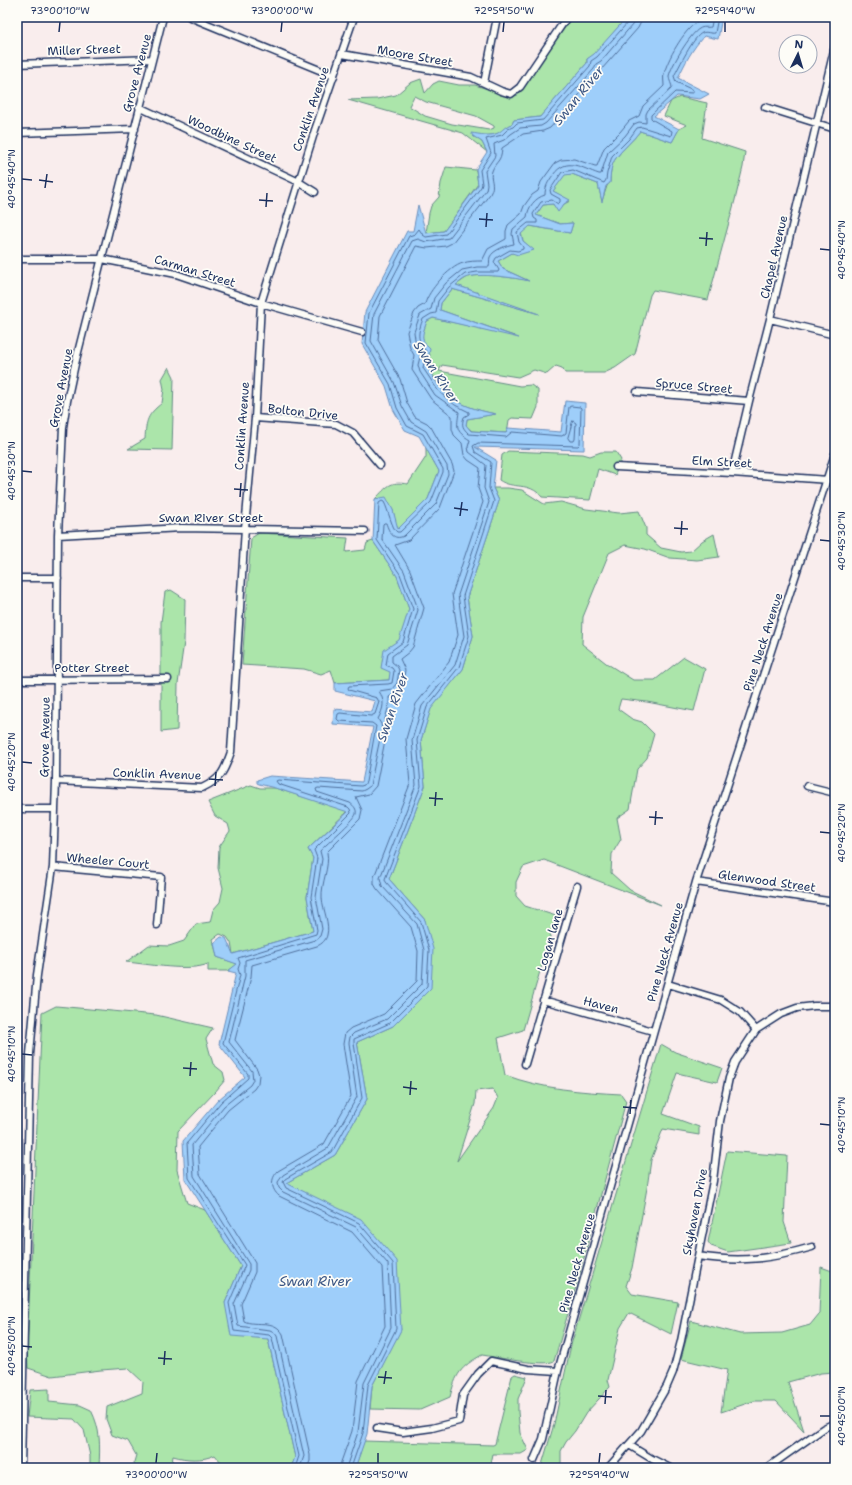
<svg xmlns="http://www.w3.org/2000/svg" width="852" height="1485" viewBox="0 0 852 1485" font-family="'Shantell Sans',sans-serif">
<style>
.green{fill:#abe5aa;stroke:#638a84;fill-rule:evenodd}
.water{fill:#9ecefa;stroke:#6a8ebc}
.lines{fill:none;stroke-linecap:round;stroke-linejoin:round}
.shore{stroke:#4f6f9c;stroke-width:1}
.street-casing{stroke:#1b2f5e;stroke-width:9}
.street{stroke:#fdfcf7;stroke-width:6}
.ticks{fill:none;stroke:#1b2f5e;stroke-width:1.5}
.labels{text-anchor:middle;stroke-width:3.5;stroke-linejoin:round;paint-order:stroke}
.street-label{font-size:12px;fill:#1b2f5e;stroke:#fdfcf7}
.water-label{font-size:13px;font-style:italic;fill:#3c5785;stroke:#fdfcf7}
.neatline{fill:none;stroke:#1b2f5e;stroke-width:1.5}
.ticks-label{font-size:10px;text-anchor:middle;fill:#1b2f5e}
</style>
<rect width="100%" height="100%" fill="#f9eded"/>
<filter id="ink" filterUnits="userSpaceOnUse"><feTurbulence type="fractalNoise" baseFrequency=".025" numOctaves="2"/><feDisplacementMap in="SourceGraphic" scale="8" xChannelSelector="R" yChannelSelector="G"/><feConvolveMatrix kernelMatrix="1 2 1 2 8 2 1 2 1" color-interpolation-filters="sRGB"/></filter>
<g filter="url(#ink)">
<path class="green" d="M572,17H627L594,55L587,59V63L540,117L514,120L512,124C505,126 504,130 499,133C491,136 481,136 473,136L482,142L487,152L463,133L348,100L377,99L396,95L410,83L421,79L425,93L433,84L439,81L459,85H475L507,95H518ZM414,96L426,102L476,116L494,126V128L489,130L452,124L425,116L409,106Z
M680,97L707,103L702,138L745,152L743,167L735,200L708,300L653,290L650,295L635,354L615,368L604,373H565L562,368L556,366L547,374L534,370L518,377L442,365L439,371L520,386L531,385L538,390V407L533,419L512,418L509,420L507,433L472,431L466,426L467,419L495,414C476,410 454,404 441,388C436,381 432,373 427,366L430,355L424,344L422,335L427,321L433,318L514,336L440,310L441,303L452,289L529,311L456,285C459,283 463,280 466,278C477,272 514,278 527,280L503,269L498,261L512,253L533,250L523,241L521,233L530,226L570,233L573,223L560,224L536,215L543,205L553,204L558,211L564,204L570,201L553,191L565,174H572L598,184L602,201L607,186L610,182C610,175 611,164 616,158C623,148 633,141 640,131L672,142L679,129L687,125L664,116L671,101Z
M446,167L476,170L478,184L444,231L426,233L429,213L431,206L439,197L441,183Z
M169,367L174,377L172,450L128,449L145,439C146,420 147,415 162,403L164,389L162,379Z
M426,448L439,471L428,499L397,530L393,510L375,499C388,486 389,481 408,484L426,457Z
M508,451L583,454L590,456L601,452H616L621,460L615,475L598,469L590,500L542,497C529,481 513,490 499,480L502,455Z
M493,488H508L522,490L544,504L561,502L586,509L619,513L639,511L646,528V535L661,548L681,552L691,551L702,541L714,534L719,557L697,560L670,558L645,549L625,545L609,553L583,617L582,644L606,663L633,680H655L684,657L705,669L694,711L647,702L621,699L618,709L632,719L642,722L654,734L647,758L637,769L630,809L617,818L621,839L612,854L611,873L630,890L661,905L544,860L523,867L516,882V896L525,906L556,916L523,1030L498,1038L505,1075C542,1089 582,1092 621,1094L626,1101L579,1276L554,1361C544,1367 496,1357 482,1355C460,1367 456,1374 450,1397L420,1410L370,1409L372,1386L401,1329L286,1183L335,1155L367,1099L357,1042L393,1026L425,920L389,879L425,786L421,740L431,708L463,669L473,636L467,597L499,501ZM493,1089L498,1098L494,1108L457,1161L475,1104L476,1091Z
M259,533L348,538L346,552L365,550L367,543L373,541L397,576L409,609L389,680L335,683L331,670L321,674L304,669L242,665L251,538Z
M171,590L185,599L184,642L178,684L177,730L161,732V622L165,592Z
M251,785L260,788H275L348,811L308,849L313,858L307,897L313,931L233,954L231,943L227,937L220,934L213,939L217,957L238,964L228,971H208V964C189,972 148,964 126,962L149,945L169,946L184,941L196,924L210,922L213,910L220,902L223,888L218,868L219,847L230,831L228,824L215,816L208,802Z
M56,1006L156,1015L213,1028L206,1039L213,1064L223,1072L225,1080L215,1092L178,1131L177,1170L187,1203L205,1210L241,1266L225,1303L268,1339L295,1457L291,1468H226L215,1455C202,1461 187,1460 173,1456L172,1463L147,1468H135L134,1462L136,1455L128,1441L112,1435L106,1419L107,1407L142,1393L143,1382L128,1368L101,1370L52,1376L28,1368L27,1350L42,1013Z
M661,1044L675,1052L722,1068L717,1082L677,1073L663,1114L699,1127V1135L663,1129L651,1160L647,1188L632,1268L626,1286L632,1294L678,1302L671,1334L629,1313L620,1328L608,1380L610,1387L586,1413L575,1431L566,1442L561,1451V1468H541L554,1424L571,1345Z
M727,1151L787,1156L784,1222L791,1243L728,1252L711,1246L708,1242Z
M821,1267L835,1272V1382L834,1372L821,1373L788,1382L804,1431L776,1401H754L721,1412L727,1370L681,1359L691,1321L740,1334L782,1333L810,1325L819,1314Z
M515,1374L527,1377L518,1399V1412L520,1433L528,1450L521,1454H493L490,1468H355L364,1441L493,1445L495,1444L512,1376Z
M49,1389V1402L80,1405L91,1410C101,1430 100,1445 99,1468H90V1456L84,1430L74,1419L27,1417L30,1390Z"/>
<path class="water" d="M627,17H722L718,39L704,36C692,49 685,63 678,78L709,94L700,99L677,96L654,116L679,129L672,142L640,131C633,141 623,148 616,158C611,164 610,175 610,183L606,186L602,202L598,184L572,174L565,175L553,191L570,200L564,204L558,212L553,204L543,205L536,215L560,224L573,223L570,233L530,226L521,234L523,241L534,250L518,255L512,253L498,261L503,269L529,281C516,278 478,272 466,278C463,279 459,283 456,285L539,314L452,289L441,303L440,310L519,338L433,318L427,321C423,333 419,339 430,349L427,366C432,374 436,384 443,390C458,405 476,410 496,414L467,419L466,425L471,431L506,433L508,428L561,432L565,401L585,403L584,450L475,447L496,460L493,488L499,501L467,597L473,636L463,669L431,709L421,740L425,786L389,879L425,920L433,949L431,988L393,1026L357,1042L367,1099L335,1155L286,1183L361,1219L397,1261L401,1330L372,1386L367,1434L355,1468H291L295,1457L268,1339L231,1336L225,1303L241,1266L185,1179L183,1141L218,1100L245,1077L219,1044L236,973L228,971L237,964L217,957L214,943L221,937L226,938L233,954L313,931L307,897L313,858L308,849L348,812L275,788L259,784L257,783V780L270,776L362,782L373,727L333,724L334,709L372,712L375,701L335,691V683L389,680L390,672L381,668L384,650L399,640L409,609L397,576L373,541L375,499L386,497L393,510L398,529L428,499L439,471L419,436L405,430L393,409L386,386L362,344L365,312L407,231H413L418,205L426,233L444,231L478,185L476,169L487,152L482,142L473,136L471,133C480,134 490,137 498,133C503,130 505,126 512,124L514,120L540,117L587,63V59L594,54Z"/>
<g class="lines">
<path class="shore" d="M573,421L576,423L575,439L574,441H570L568,438Z
M295,1468L299,1456L272,1338L269,1335L234,1331L229,1303L245,1265L189,1178L187,1143L221,1102L248,1078V1074L223,1043L240,975L238,969L240,963L238,958L316,934L317,930L311,897L317,858L314,850L351,813L350,809L348,807L278,784L276,781L278,780L361,786L364,785L366,782L376,726L372,723L339,721L337,719L338,714L340,713L371,716L375,714L379,702L377,698L349,690L348,688L349,686L388,684L392,683L394,671L392,668L386,665L388,653L403,642L413,609L400,574L377,540L379,503L382,501L384,502C388,509 392,529 397,532H400L431,502L443,472V469L423,434L407,426L397,408L390,384L366,343L369,313L409,236L415,234L419,229L423,235L426,237L446,234L481,187L482,184L480,170L491,153L486,139L502,135L508,129L513,127L517,123L543,120L590,66L591,61L597,57L629,21L630,17
M300,1468L304,1456L277,1336L274,1332L270,1330L238,1326L234,1304L249,1270V1264L194,1176L192,1145L224,1106L250,1085L253,1080L252,1071L229,1042L245,976V960L315,940L320,936L322,929L316,897L322,859L320,851C327,843 354,821 356,814C357,809 354,806 350,803L317,792L316,789L318,788L362,791L366,789L370,786L382,729L381,724L378,719C384,708 385,701 379,691L392,689L397,683L399,670L397,666L392,662V656L407,645L418,610L417,606L404,571L382,539L383,524L384,523H386C389,532 393,541 404,536L436,504L448,474L447,466L426,431L411,422L402,406L394,382L371,341L374,314L412,241L418,239L426,242L449,238L486,190L487,184L485,171L495,156L494,144L504,140L511,134L520,128L541,126L546,123L594,69L596,64L601,61L633,24L635,17
M307,1468L310,1461V1455L283,1334C274,1318 256,1327 244,1321L241,1304L255,1272V1263L200,1174L198,1147L228,1110L254,1089L258,1083L259,1075L257,1069L235,1040L251,977L252,965L317,946C322,944 326,940 327,935C330,924 323,910 322,898C321,883 330,867 327,852L360,819L362,810L356,797L369,794L376,786L387,730L385,719L389,705V697L398,691L403,683L405,670L400,659L409,652L413,647L424,608L410,570L395,545L409,540L440,508L454,471L452,464L431,427L427,423L415,417L407,403L400,379L378,340L380,316L416,246L427,248L446,246L452,243L490,194C496,184 489,179 492,171C496,160 501,163 502,148L523,134L543,131L550,128L638,28L641,22V17
M340,1468L341,1462L352,1431L358,1381L385,1326L382,1267L352,1232L279,1196C271,1189 270,1179 278,1171L324,1144L351,1096L343,1044L345,1033L351,1028L384,1014L417,981L418,951L411,927L377,889L374,884V877L410,784L406,739L416,704L449,662L458,635L452,594L483,502L478,488L480,468L468,460L464,455L462,443L454,435L452,429V416L431,399L412,370L414,355L410,348L407,332L414,313L418,308L425,304C428,291 449,267 463,263C469,261 476,261 482,261L488,249L506,239V231L508,225L521,214L524,206L532,195L538,191L541,182L555,163L561,160L574,159L595,166H597L604,148L620,132L629,121L639,116L643,106L664,86C664,82 663,78 664,74C667,60 684,30 696,23C699,22 703,21 706,21L707,17
M346,1468L358,1432L364,1383L391,1328L388,1264L356,1227L283,1192L279,1188L278,1182L283,1175L328,1148L357,1097L349,1043L350,1037L354,1033L387,1019L422,984L424,950L417,924L382,886L380,878L416,785L412,740L422,706L455,665L464,636L458,595L489,502L484,488L486,465L469,452L468,447L470,440C455,431 457,427 459,412L435,395L420,372L418,365L421,353L416,346L414,332L420,315L431,309L434,298L446,283L462,270L477,267H489C490,264 489,260 490,257C493,250 507,245 514,244L512,234L513,229L527,217C528,207 535,198 545,195C545,187 548,182 553,175C567,156 581,168 599,174H601L608,152L625,136L634,124L639,122L646,123V114L648,110L672,88C672,84 669,81 669,76C671,66 690,34 699,29C703,26 707,28 711,27L713,17
M351,1468L363,1433L368,1385L396,1329L393,1263L359,1223L286,1188L283,1182L285,1179L332,1152L362,1098L354,1043V1039L390,1023L427,986L429,950L421,922L386,882L385,879L421,786L417,740L427,707L459,667L469,636L463,596L494,501L489,488L491,462L475,452L473,446L478,443L578,446L580,444L581,408L580,407L571,406L569,407L566,433L562,436L512,432L506,437L469,434C463,428 461,426 464,417L469,414V412L455,405L439,392L423,368L426,351C416,340 418,332 423,319L431,314L436,313L438,301L449,287L465,274L477,272H498L499,270L494,262L496,258L510,250L518,251L523,249V247L519,242L517,232L528,223H537V220L534,218L533,214L541,202L552,200L558,204L560,202V199L551,194L550,190L562,172L573,170L604,183L606,180L607,173L612,156L629,139L637,128L642,127L671,136L672,131L653,120L651,118V115L675,92L693,93V90L676,82L674,76C679,67 693,37 702,33C706,31 711,34 715,33L718,17"/>
<defs>
<path id="street" d="M190,17L334,76
M342,54L471,77L501,91L511,94L520,87L567,17
M17,64L152,59
M484,83L497,17
M139,107L299,182L315,192
M765,107L835,129
M17,133L135,129
M17,259H102L176,274L261,303L362,332
M770,319L835,335
M637,392L749,401
M255,418L336,424L353,433L380,465
M616,467L732,473L828,480
M732,473L749,401L770,319L835,46
M58,535L181,528L365,531
M17,578H58
M17,680L168,679
M56,781L202,788C221,779 224,772 231,752L245,528L255,418L261,303L315,130L354,17
M807,786L835,793
M17,809H54
M53,867L161,877L157,925
M696,882L835,902
M668,984L721,1000L740,1012L756,1030
M543,1000L653,1031
M525,1064L577,886
M698,1256C741,1263 770,1259 812,1247
M377,1428L403,1432L432,1428L459,1421L463,1395L478,1374L491,1361L528,1369L558,1371
M629,1445L652,1459L670,1468
M534,1460L543,1439L558,1371L696,882L835,454
M21,1468L30,1054L37,975L53,867L56,781L58,535L63,427L67,401L75,364L163,17
M608,1468L641,1431L667,1386L673,1372L681,1341L713,1181L720,1121L729,1078L735,1062L756,1030L781,1014L797,1008L814,1006H835
M767,1468L824,1428L835,1423"/>
</defs>
<use href="#street" class="street-casing"/>
<use href="#street" class="street"/>
</g>
</g>
<path class="ticks" d="M59,32L60,22M281,32L282,22M503,32L504,22M725,32V22M22,179L32,180M39,180L53,182M45,188L47,174M259,200L273,201M266,207L267,193M479,219L493,220M486,227L487,213M699,238L713,239M706,246L707,232M820,249L830,250M22,471L32,472M234,489L248,490M240,497L241,483M454,508L468,510M460,516L462,502M674,528L688,529M681,535L682,521M820,540L830,541M22,762L32,763M209,779L223,780M215,786L216,772M429,798L443,799M435,806L436,792M649,817L663,818M655,825L656,811M820,832L830,833M22,1054L32,1055M183,1068L197,1069M190,1076L191,1062M403,1087L417,1089M410,1095L411,1081M623,1107L637,1108M630,1114L631,1100M820,1124L830,1125M22,1346L32,1347M158,1358L172,1359M164,1365L165,1351M378,1377L392,1378M384,1384L386,1371M598,1396L612,1397M605,1404L606,1390M820,1416H830M156,1463L157,1453M378,1463V1453M599,1463L600,1453"/>
<g class="labels">
<g class="street-label">
<text transform="translate(84 50) rotate(-2)" y="4">Miller Street</text>
<text transform="translate(415 56) rotate(10)" y="4">Moore Street</text>
<text transform="translate(137 73) rotate(-75)" y="4">Grove Avenue</text>
<text transform="translate(311 109) rotate(-71)" y="4">Conklin Avenue</text>
<text transform="translate(232 139) rotate(25)" y="4">Woodbine Street</text>
<text transform="translate(774 257) rotate(-77)" y="4">Chapel Avenue</text>
<text transform="translate(195 271) rotate(17)" y="4">Carman Street</text>
<text transform="translate(694 386) rotate(5)" y="4">Spruce Street</text>
<text transform="translate(61 388) rotate(-79)" y="4">Grove Avenue</text>
<text transform="translate(303 412) rotate(6)" y="4">Bolton Drive</text>
<text transform="translate(242 426) rotate(-86)" y="4">Conklin Avenue</text>
<text transform="translate(722 462) rotate(3)" y="4">Elm Street</text>
<text x="211" y="522">Swan River Street</text>
<text transform="translate(763 642) rotate(-72)" y="4">Pine Neck Avenue</text>
<text x="92" y="672">Potter Street</text>
<text transform="translate(45 737) rotate(-89)" y="4">Grove Avenue</text>
<text transform="translate(157 774) rotate(2)" y="4">Conklin Avenue</text>
<text transform="translate(108 861) rotate(5)" y="4">Wheeler Court</text>
<text transform="translate(767 881) rotate(8)" y="4">Glenwood Street</text>
<text transform="translate(550 940) rotate(-74)" y="4">Logan lane</text>
<text transform="translate(665 952) rotate(-74)" y="4">Pine Neck Avenue</text>
<text transform="translate(601 1005) rotate(15)" y="4">Haven</text>
<text transform="translate(695 1212) rotate(-79)" y="4">Skyhaven Drive</text>
<text transform="translate(577 1263) rotate(-74)" y="4">Pine Neck Avenue</text>
</g>
<g class="water-label">
<text transform="translate(578 95) rotate(-51)" y="5">Swan River</text>
<text transform="translate(437 372) rotate(57)" y="5">Swan River</text>
<text transform="translate(392 707) rotate(-71)" y="5">Swan River</text>
<text x="315" y="1286">Swan River</text>
</g>
</g>
<rect width="852" height="1485" fill="none" stroke="#fdfcf7" stroke-width="44"/>
<g transform="translate(798 54) rotate(5)"><circle r="19" fill="#fdfcf7" stroke="#a3aaba"/>
<path d="M0-3L7 15L0 10L-7 15Z" fill="#1b2f5e"/>
<text y="-6" font-size="11" font-weight="bold" text-anchor="middle" fill="#1b2f5e">N</text>
</g>
<rect x="22" y="22" width="808" height="1441" class="neatline"/>
<g class="ticks-label">
<text x="60" y="14">73°00'10"W</text>
<text x="282" y="14">73°00'00"W</text>
<text x="504" y="14">72°59'50"W</text>
<text x="725" y="14">72°59'40"W</text>
<text transform="translate(11 179) rotate(-90)" y="4">40°45'40"N</text>
<text transform="translate(841 250) rotate(-90)" y="4">40°45'40"N</text>
<text transform="translate(11 471) rotate(-90)" y="4">40°45'30"N</text>
<text transform="translate(841 541) rotate(-90)" y="4">40°45'30"N</text>
<text transform="translate(11 762) rotate(-90)" y="4">40°45'20"N</text>
<text transform="translate(841 833) rotate(-90)" y="4">40°45'20"N</text>
<text transform="translate(11 1054) rotate(-90)" y="4">40°45'10"N</text>
<text transform="translate(841 1125) rotate(-90)" y="4">40°45'10"N</text>
<text transform="translate(11 1346) rotate(-90)" y="4">40°45'00"N</text>
<text transform="translate(841 1416) rotate(-90)" y="4">40°45'00"N</text>
<text x="156" y="1478">73°00'00"W</text>
<text x="378" y="1478">72°59'50"W</text>
<text x="599" y="1478">72°59'40"W</text>
</g>
</svg>
